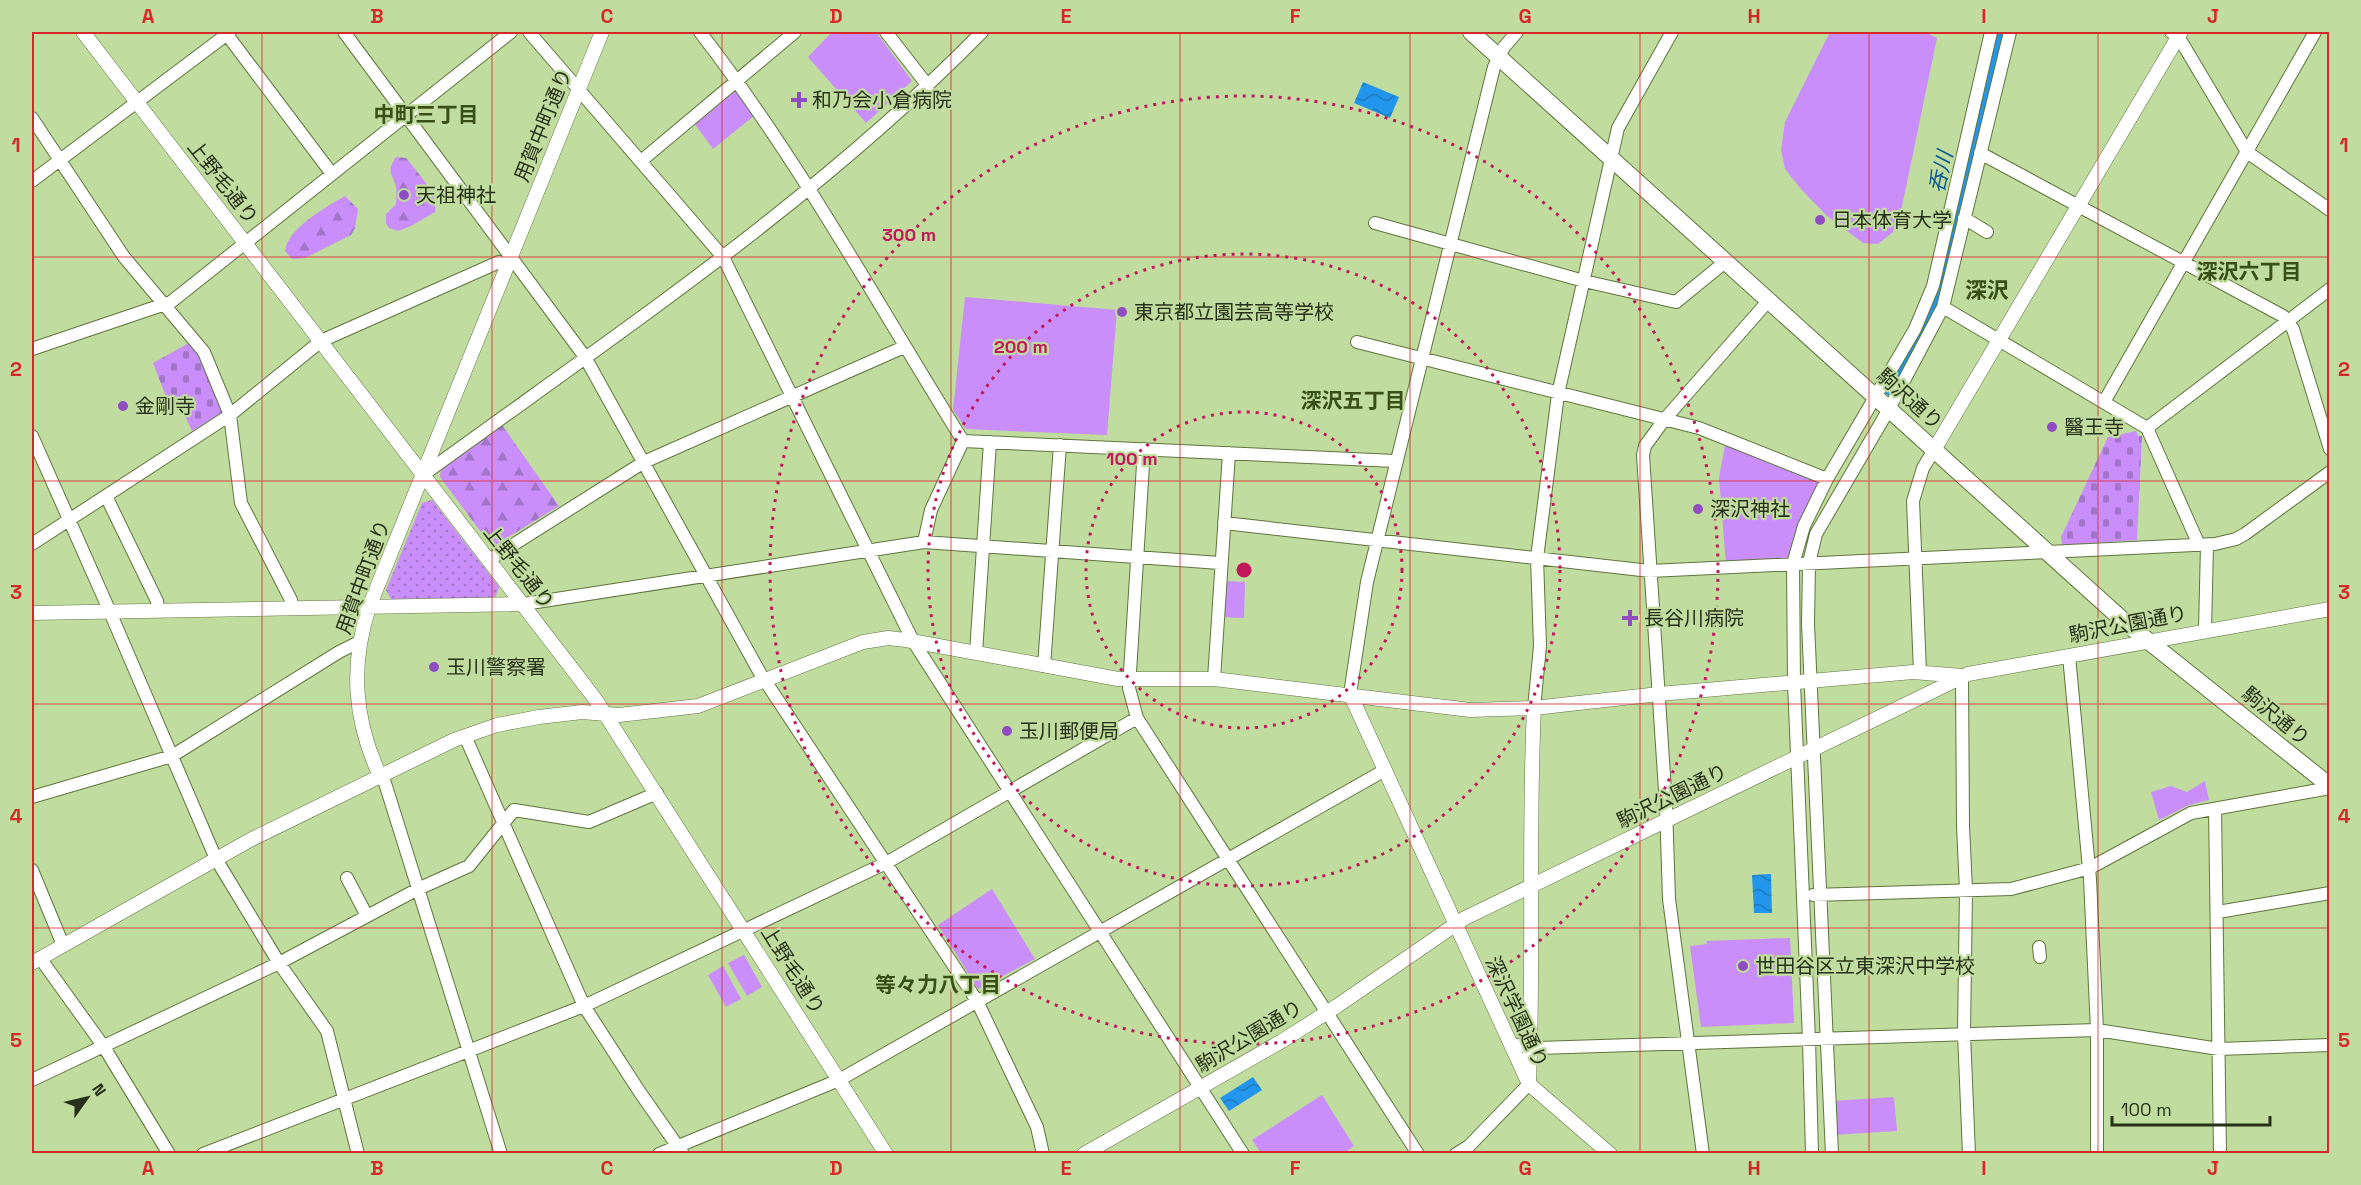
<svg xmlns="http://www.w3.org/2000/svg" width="2361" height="1185" viewBox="0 0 2361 1185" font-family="'Space Grotesk','Noto Sans JP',sans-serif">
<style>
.green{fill:#c98efa}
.forest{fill:url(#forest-firs)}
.cemetery{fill:url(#cemetery-stones)}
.garden{fill:url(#garden-dots)}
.water{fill:url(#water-waves)}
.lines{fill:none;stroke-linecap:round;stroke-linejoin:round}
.river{stroke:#2295ed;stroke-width:20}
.minor-casing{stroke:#5e753d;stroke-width:14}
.tertiary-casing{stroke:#5e753d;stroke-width:15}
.secondary-casing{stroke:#5e753d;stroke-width:18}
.minor{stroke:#fff;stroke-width:12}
.tertiary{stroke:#fff;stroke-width:14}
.secondary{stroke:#fff;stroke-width:16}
.grid{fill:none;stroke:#d62828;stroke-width:1.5;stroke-opacity:0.55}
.ring{fill:none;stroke:#c2185b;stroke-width:3;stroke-dasharray:3 6}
.poi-dot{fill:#904dc2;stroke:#c1dc9f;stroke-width:2}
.labels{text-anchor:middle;stroke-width:4.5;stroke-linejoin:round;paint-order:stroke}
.poi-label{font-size:20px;fill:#273119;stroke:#c1dc9f;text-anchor:start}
.street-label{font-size:20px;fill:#273119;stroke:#c1dc9f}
.neighbourhood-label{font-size:21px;font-weight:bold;fill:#394f15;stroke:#c1dc9f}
.water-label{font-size:21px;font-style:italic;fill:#0c5992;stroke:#c1dc9f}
.quarter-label{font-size:22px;font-weight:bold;fill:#394f15;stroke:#c1dc9f}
.centre{fill:#c2185b;stroke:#c1dc9f;stroke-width:3}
.ring-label{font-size:18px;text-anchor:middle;font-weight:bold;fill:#c2185b;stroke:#c1dc9f;stroke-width:4.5;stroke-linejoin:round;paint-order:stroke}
.neatline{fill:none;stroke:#d62828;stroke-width:2}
.grid-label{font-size:20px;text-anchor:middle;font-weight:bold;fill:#d62828}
</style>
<defs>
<pattern id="forest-firs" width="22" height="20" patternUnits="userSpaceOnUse" patternTransform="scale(1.5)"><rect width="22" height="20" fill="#c98efa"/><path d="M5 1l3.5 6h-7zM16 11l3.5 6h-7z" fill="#a375ca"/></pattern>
<pattern id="cemetery-stones" width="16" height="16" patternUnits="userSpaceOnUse" patternTransform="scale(1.5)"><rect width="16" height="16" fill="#c98efa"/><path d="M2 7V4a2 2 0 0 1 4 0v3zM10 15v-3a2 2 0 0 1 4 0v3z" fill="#a375ca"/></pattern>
<pattern id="garden-dots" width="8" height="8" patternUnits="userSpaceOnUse" patternTransform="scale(1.5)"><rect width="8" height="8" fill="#c98efa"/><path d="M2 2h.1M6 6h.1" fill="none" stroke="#a375ca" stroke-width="1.8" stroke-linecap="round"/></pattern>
<pattern id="water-waves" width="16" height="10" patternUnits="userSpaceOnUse" patternTransform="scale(1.5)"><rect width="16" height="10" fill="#2295ed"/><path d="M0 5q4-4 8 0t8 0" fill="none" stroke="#1e7abf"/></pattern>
</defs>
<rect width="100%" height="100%" fill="#c1dc9f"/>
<path class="green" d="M832,32H876L912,81L866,123L808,57Z
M1830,32H1925L1937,38L1900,216L1893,232L1878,244L1863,243L1826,215L1800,188L1785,169L1781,150L1785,122Z
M1994,32H2003L1956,240L1938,305L1899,383L1891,378L1917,333Z
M736,88L755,115L713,149L694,123Z
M965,297L1117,310L1107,435L966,429L953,410Z
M1725,445L1818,480L1820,484L1791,554L1787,559L1726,564L1719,478Z
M1223,581L1245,582L1244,618L1219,617Z
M2205,781L2209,800L2189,805L2159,820L2151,792L2171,786L2187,792Z
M992,889L1035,959L978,989L938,925Z
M1790,938L1794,1023L1701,1027L1690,946L1707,944L1706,941Z
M744,955L762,987L747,996L728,963Z
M723,966L741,999L726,1007L708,975Z
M1322,1095L1354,1146L1344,1153H1261L1252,1140Z
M1894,1097L1897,1131L1834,1135L1832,1101Z"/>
<path class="forest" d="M396,157L406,158C418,174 437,190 435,212L411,226L398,231L389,228L386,223V214L396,204C396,198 397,192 396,187C392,172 386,172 396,157Z
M345,196L358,209L355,228L351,235L305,258L292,259L285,251C288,228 326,207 345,196Z
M502,425L559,506L492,547L440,477L441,469Z"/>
<path class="cemetery" d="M189,343L199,355L224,408L222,413L192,431L179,403L170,407L153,363Z
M2136,431L2138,436H2142L2137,540L2062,545L2061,537L2108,437Z"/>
<path class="garden" d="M432,500L499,587L495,598L391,599L386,590L422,503Z"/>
<path class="water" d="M1363,82L1399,97L1390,118L1354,103Z
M1771,874L1772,913H1754L1752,875Z
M1253,1077L1262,1090L1229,1111L1220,1098Z"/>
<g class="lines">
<path class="river" d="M1892,386L1920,337L1938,293L1955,230L1999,32"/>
<defs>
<path id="minor" d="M225,32L332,174
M344,32L585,357L760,673L977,1001L1037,1127L1043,1154
M529,32L723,257L913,641L1243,1154
M700,32C799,160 877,303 963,441
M886,32L928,86
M2171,32L2178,36L2247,152L2330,210
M32,118L124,257L204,352L230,415L241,503L291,600L293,608
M1980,153L2283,316L2293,329L2330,449
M641,161L795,32
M32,181L230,32
M1964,218L1987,232
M1375,223L1584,281L1676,302L1725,262
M1943,307L2147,428L2199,545
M1357,342L1699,428L1827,479
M32,349L171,302L511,32
M2104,402L2315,32
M2147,428L2330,289
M32,436L110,612L216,859L279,963L327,1031L358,1154
M963,441L1395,461
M1144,449L1129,688L1137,718L1418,1154
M423,475C615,335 815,202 982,32
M106,496L157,601L158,611
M1224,523L1650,571L2215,544L2236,539L2245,534L2330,472
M924,542L931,510L963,441
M32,544L230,415L321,341L499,262L508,265
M489,560L644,462L904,347
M524,604L924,542L1220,563
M2205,630L2207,545
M976,653L990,442
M2069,656L2090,879L2097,1030V1154
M1044,666L1060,445
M1920,672L1913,501L1923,468L1934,450
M1962,676L1963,826L1966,890L1964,1034L1969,1154
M1214,679L1229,453
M1350,694L1367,582L1494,67L1504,47L1517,32
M1534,708L1540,646L1537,558L1558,394L1618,128L1672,32
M465,736L584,1006L639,1091L683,1154
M380,776L385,783L501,1154
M32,797L172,756L339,652L359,642
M2215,809L2220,1154
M32,870L63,945
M347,878L367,916
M1813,895L2011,889L2090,868L2191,813L2330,788
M2218,912L2330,893
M2039,947L2040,957
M40,958L104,1047L169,1154
M1511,1044L1538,1048L2097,1030L2219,1049L2330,1045
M32,1080L279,963L418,889L469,866L514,810L589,822L657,793
M203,1154L584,1006L886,863L1137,718
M659,1154L839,1080L1385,770
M1456,1154L1469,1146L1529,1084
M1703,1154L1669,899L1666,806L1643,455L1645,446L1664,420L1769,300
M1812,1154L1809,1040L1794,683L1793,564L1804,526L1827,479L1915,329L1933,286L1991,32
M1832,1154L1808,624L1809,563L1816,534L1889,409L1943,307L2010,32"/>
<path id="tertiary" d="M83,32L596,700L886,1154
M1934,450L2181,32
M32,613L524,604
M1350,694L1529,1084L1610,1154
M380,776C354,720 350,666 369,607L602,32
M32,963L250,840L454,740L497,725L539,717L582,712L619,715L698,706L863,642L888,638L906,640L1118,679H1214L1470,710L1534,708L1659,694L1913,672L1962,676
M1529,1082C1534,957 1528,833 1534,708
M1084,1154L1282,1041L1337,1006L1465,918L1923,696L1968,674L2330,609"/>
<path id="secondary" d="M1471,32L2127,624L2330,786"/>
</defs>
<use href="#minor" class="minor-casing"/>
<use href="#tertiary" class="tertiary-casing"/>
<use href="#secondary" class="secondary-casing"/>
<use href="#minor" class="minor"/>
<use href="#tertiary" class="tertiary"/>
<use href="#secondary" class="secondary"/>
</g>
<path class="grid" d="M262,32V1154M492,32V1154M722,32V1154M951,32V1154M1180,32V1154M1410,32V1154M1640,32V1154M1869,32V1154M2098,32V1154M32,257H2330M32,481H2330M32,704H2330M32,928H2330"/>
<g class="ring">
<circle cx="1244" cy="570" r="158"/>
<circle cx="1244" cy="570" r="316"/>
<circle cx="1244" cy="570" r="474"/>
</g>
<g class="poi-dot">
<path d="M796 91h6v6h6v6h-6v6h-6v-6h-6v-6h6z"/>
<circle cx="404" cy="195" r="6"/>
<circle cx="1820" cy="220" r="6"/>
<circle cx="1122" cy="312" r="6"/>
<circle cx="123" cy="406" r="6"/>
<circle cx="2052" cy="427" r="6"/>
<circle cx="1698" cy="509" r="6"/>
<path d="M1627 609h6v6h6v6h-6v6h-6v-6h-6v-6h6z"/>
<circle cx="434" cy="667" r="6"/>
<circle cx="1007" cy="731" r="6"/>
<circle cx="1743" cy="966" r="6"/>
</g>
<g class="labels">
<g class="poi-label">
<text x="812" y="107">和乃会小倉病院</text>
<text x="416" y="202">天祖神社</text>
<text x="1832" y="227">日本体育大学</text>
<text x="1134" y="319">東京都立園芸高等学校</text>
<text x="135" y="413">金剛寺</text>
<text x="2064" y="434">醫王寺</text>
<text x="1710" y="516">深沢神社</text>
<text x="1644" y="625">長谷川病院</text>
<text x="446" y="674">玉川警察署</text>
<text x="1019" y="738">玉川郵便局</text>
<text x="1755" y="973">世田谷区立東深沢中学校</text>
</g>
<g class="street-label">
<text transform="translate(543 125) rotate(-68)" y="7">用賀中町通り</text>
<text transform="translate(223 182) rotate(52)" y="7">上野毛通り</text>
<text transform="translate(1910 399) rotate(42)" y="7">駒沢通り</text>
<text transform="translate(519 567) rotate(52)" y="7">上野毛通り</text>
<text transform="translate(363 577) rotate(-70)" y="7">用賀中町通り</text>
<text transform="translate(2128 624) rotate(-11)" y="7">駒沢公園通り</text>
<text transform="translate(2276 716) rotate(39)" y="7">駒沢通り</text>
<text transform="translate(1672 796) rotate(-26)" y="7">駒沢公園通り</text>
<text transform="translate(793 970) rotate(58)" y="7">上野毛通り</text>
<text transform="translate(1517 1012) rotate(65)" y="7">深沢学園通り</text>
<text transform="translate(1249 1036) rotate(-31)" y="7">駒沢公園通り</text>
</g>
<g class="neighbourhood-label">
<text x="426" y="122">中町三丁目</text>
<text x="2249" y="279">深沢六丁目</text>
<text x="1353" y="408">深沢五丁目</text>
<text x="938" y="992">等々力八丁目</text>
</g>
<g class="water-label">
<text transform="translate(1941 172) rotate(-77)" y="7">呑川</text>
</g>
<g class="quarter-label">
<text x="1987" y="298">深沢</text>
</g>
</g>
<circle cx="1244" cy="570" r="9" class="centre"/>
<g class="ring-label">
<text x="909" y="241">300 m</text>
<text x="1021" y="353">200 m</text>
<text x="1132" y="465">100 m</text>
</g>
<rect width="2361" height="1185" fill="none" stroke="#c1dc9f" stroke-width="66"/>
<g transform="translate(87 1098) rotate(56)" stroke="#c1dc9f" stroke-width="4.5" paint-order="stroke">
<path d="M0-4.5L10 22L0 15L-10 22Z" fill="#273119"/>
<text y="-9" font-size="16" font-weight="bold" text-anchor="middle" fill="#273119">N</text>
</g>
<path d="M2112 1116v9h158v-9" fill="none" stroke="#273119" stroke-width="3"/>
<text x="2121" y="1116" font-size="18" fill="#273119" stroke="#c1dc9f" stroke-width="4.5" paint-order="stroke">100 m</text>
<rect x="33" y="33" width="2295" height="1119" class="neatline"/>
<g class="grid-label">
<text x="148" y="23">A</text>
<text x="377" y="23">B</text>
<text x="607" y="23">C</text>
<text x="836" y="23">D</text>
<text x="1066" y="23">E</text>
<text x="1295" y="23">F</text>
<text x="1525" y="23">G</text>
<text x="1754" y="23">H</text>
<text x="1984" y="23">I</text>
<text x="2213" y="23">J</text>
<text x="16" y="152">1</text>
<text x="2344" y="152">1</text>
<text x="16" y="376">2</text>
<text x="2344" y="376">2</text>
<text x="16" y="599">3</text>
<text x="2344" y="599">3</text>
<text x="16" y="823">4</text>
<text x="2344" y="823">4</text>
<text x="16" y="1047">5</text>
<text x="2344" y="1047">5</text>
<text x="148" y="1175">A</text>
<text x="377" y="1175">B</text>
<text x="607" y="1175">C</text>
<text x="836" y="1175">D</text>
<text x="1066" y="1175">E</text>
<text x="1295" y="1175">F</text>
<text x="1525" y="1175">G</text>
<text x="1754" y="1175">H</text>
<text x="1984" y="1175">I</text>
<text x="2213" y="1175">J</text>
</g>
</svg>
